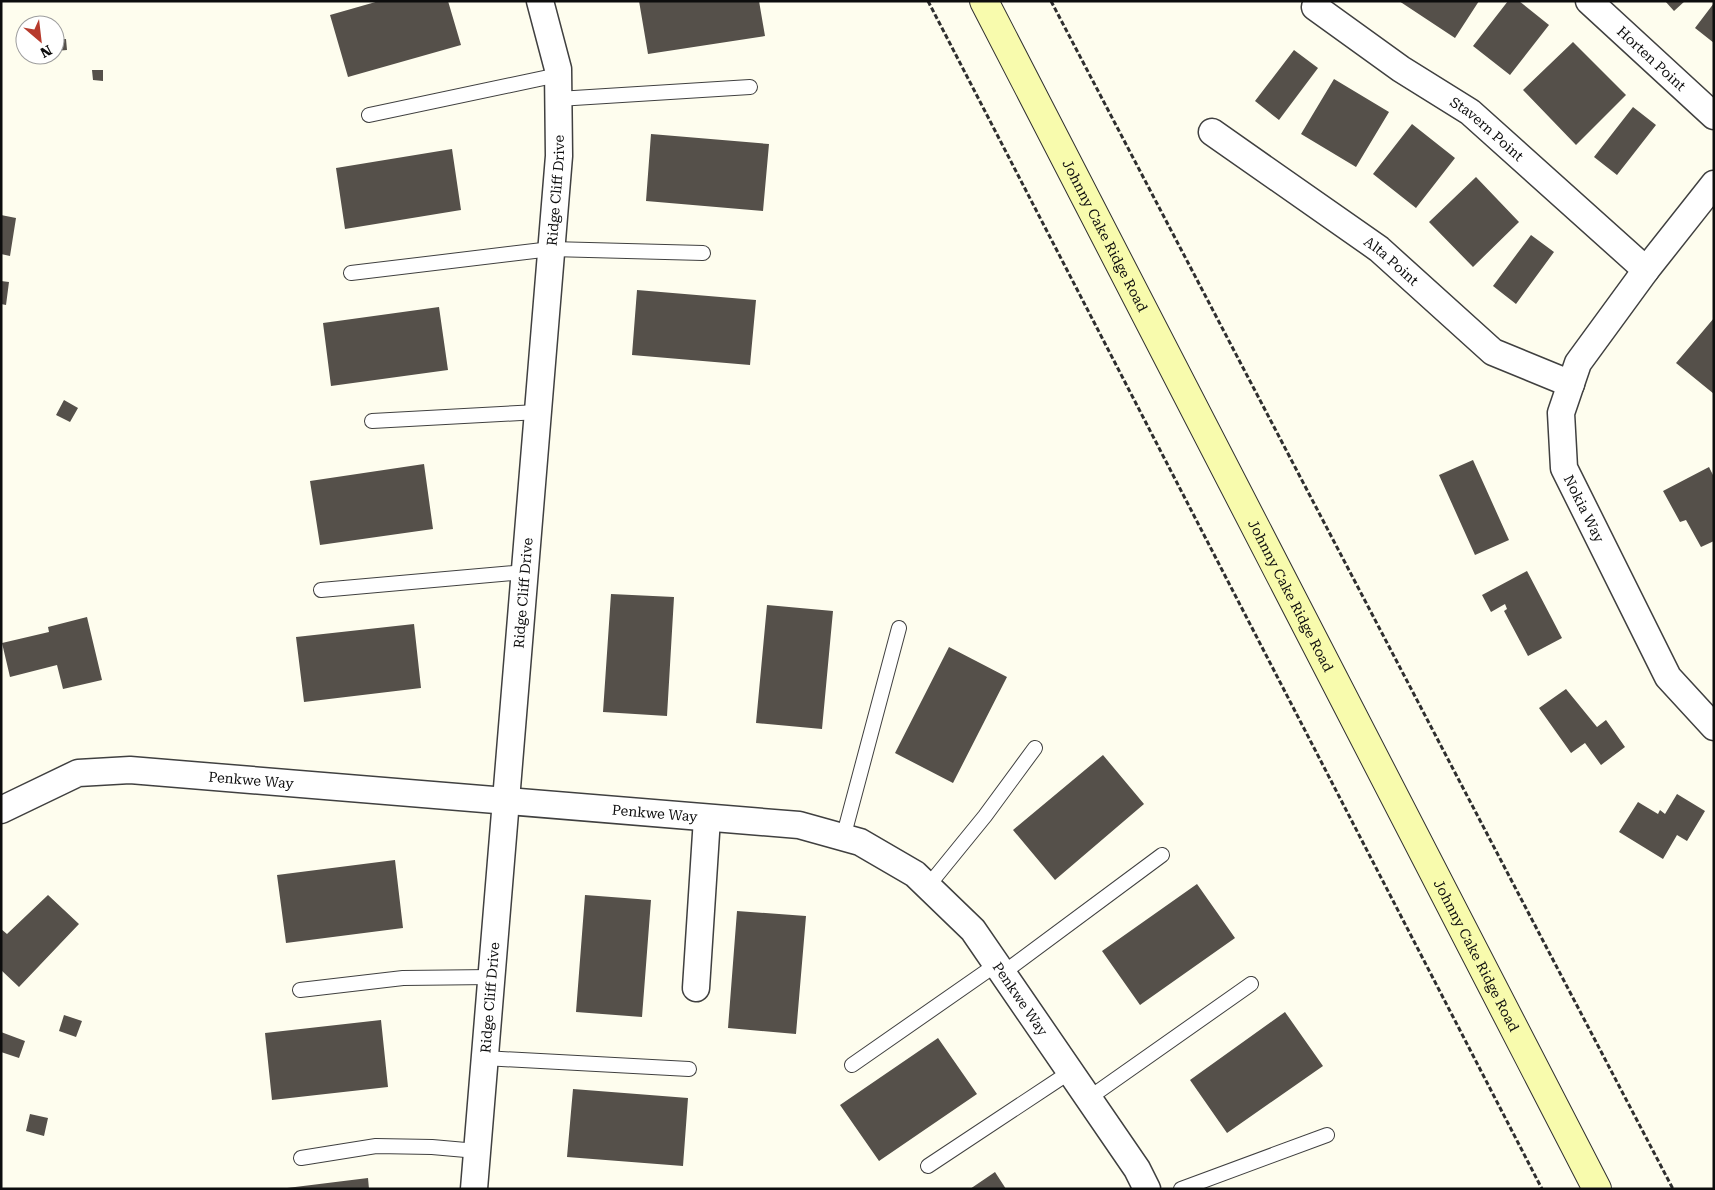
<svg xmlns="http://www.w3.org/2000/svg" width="1715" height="1190" viewBox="0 0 1715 1190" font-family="'Roboto Serif',serif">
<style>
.building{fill:#55504a}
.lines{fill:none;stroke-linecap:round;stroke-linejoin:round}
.lane-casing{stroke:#404040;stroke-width:16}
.street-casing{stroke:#404040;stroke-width:29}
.secondary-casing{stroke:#2f2f2f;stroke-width:30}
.path{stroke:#2f2f2f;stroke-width:3;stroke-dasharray:5 2.5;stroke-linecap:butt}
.lane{stroke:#fff;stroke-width:14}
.street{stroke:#fff;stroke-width:26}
.secondary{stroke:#f8fbad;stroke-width:28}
.labels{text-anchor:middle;stroke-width:5;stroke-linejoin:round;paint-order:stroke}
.street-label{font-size:14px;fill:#0d0d0d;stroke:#fff}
</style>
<rect width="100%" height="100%" fill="#fefdee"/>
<path class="building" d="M379,1H448L461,45L348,77L330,15Z
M639,1H759L765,36L648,54Z
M1399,1H1479L1455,38Z
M1508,1H1519L1549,25L1510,75L1473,46Z
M1665,1H1685L1674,11Z
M1714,3V43L1695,28Z
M55,39H66L67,50L55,51Z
M1573,42L1626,95L1576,145L1523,90Z
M1294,50L1318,68L1279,120L1255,101Z
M92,70H103V81L93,80Z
M1334,79L1389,112L1356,167L1301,134Z
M1633,107L1656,125L1617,175L1594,157Z
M1412,124L1455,158L1416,208L1373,174Z
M651,134L769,144L763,211L646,201Z
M452,149L461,210L345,229L336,168Z
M1476,177L1519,222L1473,267L1429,222Z
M1,215L16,218L10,256L1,254Z
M1531,235L1554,252L1516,304L1493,286Z
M1,281L9,282L6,305L1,304Z
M637,290L756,300L750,365L632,355Z
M439,307L448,370L331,386L323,323Z
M1714,318V394L1676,363Z
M64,400L78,408L70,422L56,415Z
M1473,460L1509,540L1475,555L1439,475Z
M424,464L433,529L320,545L310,481Z
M1709,467L1714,477V541L1701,547L1686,520L1680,522L1663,491Z
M1527,571L1562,638L1528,656L1504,611L1507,609L1505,604L1491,612L1482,595Z
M611,594L674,597L667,716L603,712Z
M767,605L833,611L822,729L756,723Z
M87,617L102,680L63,689L57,665L10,677L2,643L49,632L48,627Z
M414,624L421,688L304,702L296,637Z
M949,647L1007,677L953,783L895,753Z
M1566,689L1597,727L1606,720L1625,747L1601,765L1585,743L1571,753L1539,708Z
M1103,755L1144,804L1055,880L1013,830Z
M1677,794L1705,811L1687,841L1677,835L1663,859L1619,832L1638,802L1658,814L1660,810L1665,814Z
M395,860L403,928L286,943L277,875Z
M1197,884L1235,938L1140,1005L1102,951Z
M48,895L79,924L19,987L1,970V929L7,934Z
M585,895L651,900L642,1017L576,1012Z
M737,911L806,916L796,1034L728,1028Z
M1285,1012L1323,1066L1227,1133L1190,1080Z
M64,1015L82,1021L76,1037L59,1031Z
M381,1020L388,1087L272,1100L265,1033Z
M1,1032L25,1041L19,1058L1,1052Z
M938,1038L977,1094L879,1161L840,1105Z
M573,1089L688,1098L683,1166L567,1157Z
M30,1114L48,1118L44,1136L26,1131Z
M995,1172L1006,1189H970Z
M368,1178L369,1189H287V1188Z"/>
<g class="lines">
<defs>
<path id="lane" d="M558,99L750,87
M369,115L558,75
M351,273L551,249L703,253
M372,421L538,412
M321,590L525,572
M843,838L899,628
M928,886L985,816L1035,748
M1003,973L1162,855
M300,990L403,978L491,977
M484,1058L689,1069
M852,1065L997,964
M1089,1098L1251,984
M301,1158L376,1146L432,1147L477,1151
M928,1166L1070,1072
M1181,1189L1327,1135"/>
<g id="street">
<path id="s1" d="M1589,1L1714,116"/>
<path id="s2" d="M1315,7L1401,69L1470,112L1646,270"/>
<path id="s3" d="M1212,132L1379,249L1493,352L1571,384"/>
<path id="s4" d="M1714,184L1646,270L1578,363L1561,413L1564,468L1668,677L1714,727"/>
<path id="s5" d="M1,810L78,773L130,770L799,825L860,842L915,874L973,930L1137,1169L1147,1189"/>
<path d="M696,988L707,818"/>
<path id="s6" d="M474,1189L559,156L558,69L540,1"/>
</g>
<g id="secondary">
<path id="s7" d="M984,1L1597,1189"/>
</g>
</defs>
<use href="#lane" class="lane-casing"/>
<use href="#street" class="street-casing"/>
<use href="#secondary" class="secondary-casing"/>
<path class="path" d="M928,1L1542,1189
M1051,1L1673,1189"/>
<use href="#lane" class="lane"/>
<use href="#street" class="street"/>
<use href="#secondary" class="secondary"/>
</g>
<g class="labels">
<g class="street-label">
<text dy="5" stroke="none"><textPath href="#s1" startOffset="85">Horten Point</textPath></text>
<text dy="5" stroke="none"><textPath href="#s2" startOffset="211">Stavern Point</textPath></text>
<text dy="5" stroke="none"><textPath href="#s6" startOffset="1002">Ridge Cliff Drive</textPath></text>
<text dy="5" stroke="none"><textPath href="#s7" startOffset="264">Johnny Cake Ridge Road</textPath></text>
<text dy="5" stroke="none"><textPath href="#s3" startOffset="221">Alta Point</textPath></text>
<text dy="5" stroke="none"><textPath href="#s4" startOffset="378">Nokia Way</textPath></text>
<text dy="5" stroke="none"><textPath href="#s6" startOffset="598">Ridge Cliff Drive</textPath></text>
<text dy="5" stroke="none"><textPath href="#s7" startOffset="669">Johnny Cake Ridge Road</textPath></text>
<text dy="5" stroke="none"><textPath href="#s5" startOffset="259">Penkwe Way</textPath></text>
<text dy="5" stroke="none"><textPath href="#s5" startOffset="664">Penkwe Way</textPath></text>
<text dy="5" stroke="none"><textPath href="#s7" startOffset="1074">Johnny Cake Ridge Road</textPath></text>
<text dy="5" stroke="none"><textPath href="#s6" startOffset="192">Ridge Cliff Drive</textPath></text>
<text dy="5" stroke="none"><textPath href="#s5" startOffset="1100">Penkwe Way</textPath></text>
</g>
</g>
<rect width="1715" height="1190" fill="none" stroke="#0d0d0d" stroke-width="5"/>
<g transform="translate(40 40) rotate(152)"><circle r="24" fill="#ffffff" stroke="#9e9e9e"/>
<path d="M0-4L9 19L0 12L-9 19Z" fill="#b73a2c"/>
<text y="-8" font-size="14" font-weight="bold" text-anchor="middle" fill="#0d0d0d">N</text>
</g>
</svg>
